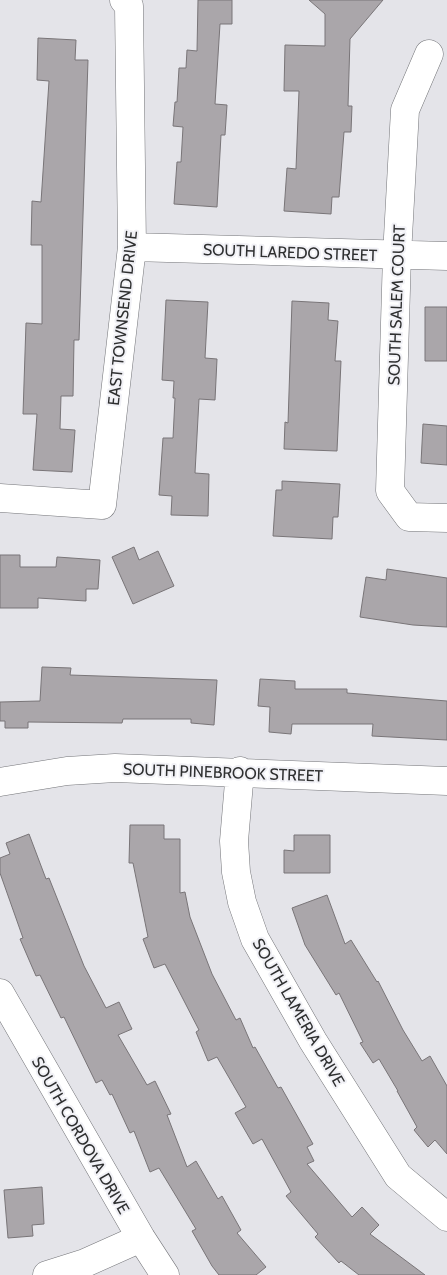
<svg xmlns="http://www.w3.org/2000/svg" width="447" height="1275" viewBox="0 0 447 1275" font-family="Cabin,sans-serif">
<style>
.building{fill:#aaa6aa;stroke:#797578}
.lines{fill:none;stroke-linecap:round;stroke-linejoin:round}
.minor-casing{stroke:#747579;stroke-width:29}
.minor{stroke:#fff;stroke-width:28}
.labels{text-anchor:middle;stroke-width:4;stroke-linejoin:round;paint-order:stroke}
.street-label{font-size:16px;fill:#2f3031;stroke:#f1f1f6}
</style>
<rect width="100%" height="100%" fill="#e4e4e9"/>
<path class="building" d="M198,0H232V24H220L215,104L227,105L225,135H221L217,207L174,204L177,162H181L183,127L173,126L175,102H177L179,68H186L187,50L197,51Z
M309,0H383L350,39L348,106H352L351,132H344L339,197H332L331,214L284,211L287,168L296,169L299,91H284L285,45L325,46V14Z
M38,38L76,40L75,60H88L79,340H74L73,396H61L60,429L75,430L72,472L33,470L37,414H23L26,323L42,324V245H31L32,201L41,202L49,81L37,80Z
M166,300L208,302L205,358L217,359L215,400L199,399L195,473L209,474L208,516L171,515L172,496L159,495L163,438H173L175,398H173L174,381L162,380Z
M292,301L329,303L328,320L338,321L335,361H341L337,451L284,449L285,422L288,423Z
M425,307H447V361H425Z
M423,424L447,426V465L421,463Z
M282,481L340,484L338,517H333L332,539L273,536L276,490H282Z
M134,547L139,560L158,551L174,586L133,604L112,557Z
M0,555H20V567H56L57,557L100,560L98,589H86V601L38,598V608H0Z
M387,569L447,578V627L413,625L360,617L366,577L386,580Z
M42,667L71,668L70,675L217,680L214,725L191,723V719H123L122,723L28,722V728H5V721H0V702L40,701Z
M260,679L295,681V689H347V693L447,701V740L372,736L373,724H292L291,734L269,732L270,707L258,706Z
M130,825H164V839H180V893L185,892L190,917L212,974L236,1020L240,1018L253,1048L255,1047L278,1088L281,1087L313,1144L307,1147L314,1161L307,1164L352,1217L362,1207L379,1225L370,1234L425,1275H359L341,1261L339,1263L315,1237L318,1234L286,1196L291,1192L262,1139L253,1144L235,1113L246,1107L217,1057L208,1061L196,1032L199,1030L165,964L154,968L143,939L148,937L133,863H129Z
M29,834L46,879L49,878L84,966L106,1008L119,1002L132,1029L118,1035L147,1085L155,1081L171,1114L167,1115L187,1167L196,1161L218,1199L222,1196L241,1230L237,1233L266,1267L256,1275H219L212,1266L192,1231L196,1229L159,1168L150,1172L134,1131L130,1133L112,1094L110,1095L102,1080L96,1083L64,1017L61,1018L40,975L36,976L20,939L23,938L0,873V858L10,854L6,843Z
M294,835H330V873H284V850L294,851Z
M327,895L345,944L351,940L377,982L378,981L403,1030L422,1061L430,1056L447,1086V1154L435,1140L428,1147L414,1130L417,1127L397,1091H398L379,1059L373,1063L360,1043L363,1042L339,993L336,995L305,945L292,908Z
M42,1187L44,1224L32,1225L33,1236L8,1238L4,1190Z"/>
<g class="lines">
<defs>
<path id="minor" d="M429,54L405,110L397,255L390,491L409,517L447,518
M132,247L447,256
M0,498L102,505L132,247L129,6L124,0
M240,771L234,841L236,872L242,902L255,939L313,1041L398,1176L447,1217
M0,782L67,771L115,768L447,781
M0,993L141,1238L165,1275
M47,1275L85,1263L141,1238"/>
</defs>
<use href="#minor" class="minor-casing"/>
<use href="#minor" class="minor"/>
</g>
<g class="labels">
<g class="street-label">
<text transform="translate(290 252) rotate(2)" y="6">SOUTH LAREDO STREET</text>
<text transform="translate(396 305) rotate(-88)" y="6">SOUTH SALEM COURT</text>
<text transform="translate(122 318) rotate(-84)" y="6">EAST TOWNSEND DRIVE</text>
<text transform="translate(223 772) rotate(2)" y="6">SOUTH PINEBROOK STREET</text>
<text transform="translate(299 1012) rotate(60)" y="6">SOUTH LAMERIA DRIVE</text>
<text transform="translate(81 1135) rotate(60)" y="6">SOUTH CORDOVA DRIVE</text>
</g>
</g>
</svg>
